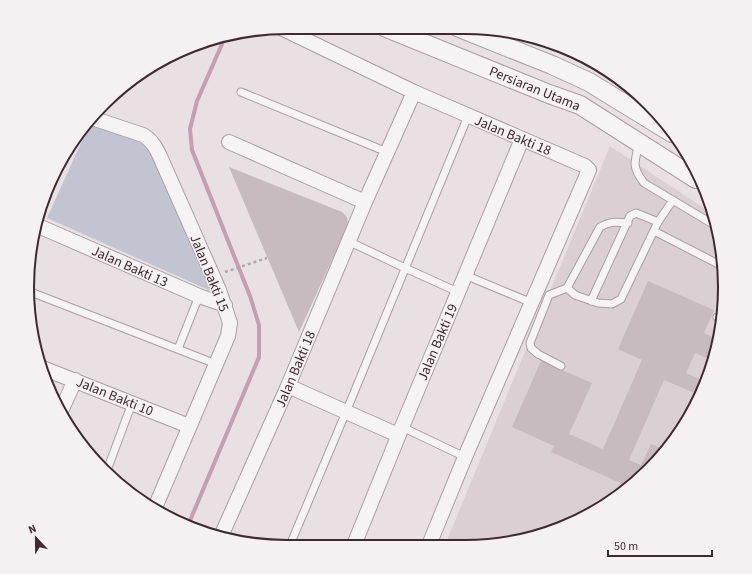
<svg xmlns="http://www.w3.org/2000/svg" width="752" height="574" viewBox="0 0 752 574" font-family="'Source Sans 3',sans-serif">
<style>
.built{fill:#dacfd2}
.green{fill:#c2c5d1}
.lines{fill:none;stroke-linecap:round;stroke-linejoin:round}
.stream{stroke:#c59eaf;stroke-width:4}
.building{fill:#c7bbbf}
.service-casing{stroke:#ab9ea3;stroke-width:9}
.minor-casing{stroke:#ab9ea3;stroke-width:16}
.tertiary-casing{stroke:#ab9ea3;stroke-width:20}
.path{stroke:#b0a7aa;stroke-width:2.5;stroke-dasharray:3 3;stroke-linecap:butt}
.service{stroke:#f6f3f4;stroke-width:7}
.minor{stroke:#f6f3f4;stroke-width:14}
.tertiary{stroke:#f6f3f4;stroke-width:18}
.labels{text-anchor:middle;stroke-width:3;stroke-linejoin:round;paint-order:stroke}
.street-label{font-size:14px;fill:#3e2a30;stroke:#f5f0f2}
.rim{fill:none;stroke:#3e2a30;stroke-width:2}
</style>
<rect width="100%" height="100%" fill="#e8e0e3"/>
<path class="built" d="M610,146L710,212L720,236V338L681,431L610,503L564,527L499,545H445Z"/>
<path class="green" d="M90,123L151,147L220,295L47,218Z"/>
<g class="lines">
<path class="stream" d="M189,523L259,357V325L250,296L192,150L190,129L197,101L226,35"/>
</g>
<path class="building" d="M229,167L342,212L347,217L348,225L299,332Z
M648,281L714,310L704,333L719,340L711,360L695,353L686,373L702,380L697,394L664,380L629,460L641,465L651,444L664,449L627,486L551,452L554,446L512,427L541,361L592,383L569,434L603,449L642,360L618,349Z"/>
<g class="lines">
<defs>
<path id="service" d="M241,92L387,152
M639,144C634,163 632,167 644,183L716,226
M628,223C616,222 610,221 600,227L567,288L575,295L598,303L612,304L621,299L658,222L673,200
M654,231L720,265
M348,241L405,268L458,292
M465,275L532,303
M28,291L216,364
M591,301L630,216L636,213L658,222
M717,317L720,318
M178,349L199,296
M561,366L538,354L531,348L530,343L549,295L567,288
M402,427L465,457
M106,473L132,403
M290,545L346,412L468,116"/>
<path id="minor" d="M281,28L414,92L585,166L589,170L465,457L429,545
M92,118L143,135C154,142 157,150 162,161L219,290L230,323L228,336L154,510
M229,142L365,202
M36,225L199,296L225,305
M40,367L189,426
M288,386L398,435
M61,411L75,380
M222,534L288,386L365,202L414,92
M354,545L402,427L522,139"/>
<path id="tertiary" d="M384,27L549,94L580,105L696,179
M457,27L552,65L589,82L672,133"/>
</defs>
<use href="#service" class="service-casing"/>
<use href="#minor" class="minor-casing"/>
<use href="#tertiary" class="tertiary-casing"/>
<path class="path" d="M225,272L267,258"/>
<use href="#service" class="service"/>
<use href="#minor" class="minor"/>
<use href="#tertiary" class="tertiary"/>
</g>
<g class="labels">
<g class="street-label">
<text transform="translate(535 88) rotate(22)" y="5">Persiaran Utama</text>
<text transform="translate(513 135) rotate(23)" y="5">Jalan Bakti 18</text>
<text transform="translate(130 266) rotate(24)" y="5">Jalan Bakti 13</text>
<text transform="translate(210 273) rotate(68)" y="5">Jalan Bakti 15</text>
<text transform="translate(437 342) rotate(-67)" y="5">Jalan Bakti 19</text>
<text transform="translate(295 369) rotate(-67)" y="5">Jalan Bakti 18</text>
<text transform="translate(115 396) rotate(22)" y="5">Jalan Bakti 10</text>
</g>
</g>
<path d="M0 0H752V574H0ZM287 34H465A253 253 0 0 1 718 287V287A253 253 0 0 1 465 540H287A253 253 0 0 1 34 287V287A253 253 0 0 1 287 34Z" fill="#f5f0f2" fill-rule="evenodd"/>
<path class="rim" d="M287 34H465A253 253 0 0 1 718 287V287A253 253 0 0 1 465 540H287A253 253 0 0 1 34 287V287A253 253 0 0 1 287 34Z"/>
<g transform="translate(36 538) rotate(338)" stroke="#f5f0f2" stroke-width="3" paint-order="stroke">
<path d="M0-3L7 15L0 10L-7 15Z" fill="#3e2a30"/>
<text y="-6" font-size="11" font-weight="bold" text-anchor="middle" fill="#3e2a30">N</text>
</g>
<path d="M608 550v6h104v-6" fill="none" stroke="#3e2a30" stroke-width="2"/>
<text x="614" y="550" font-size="12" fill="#3e2a30" stroke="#f5f0f2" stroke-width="3" paint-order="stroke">50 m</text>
</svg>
